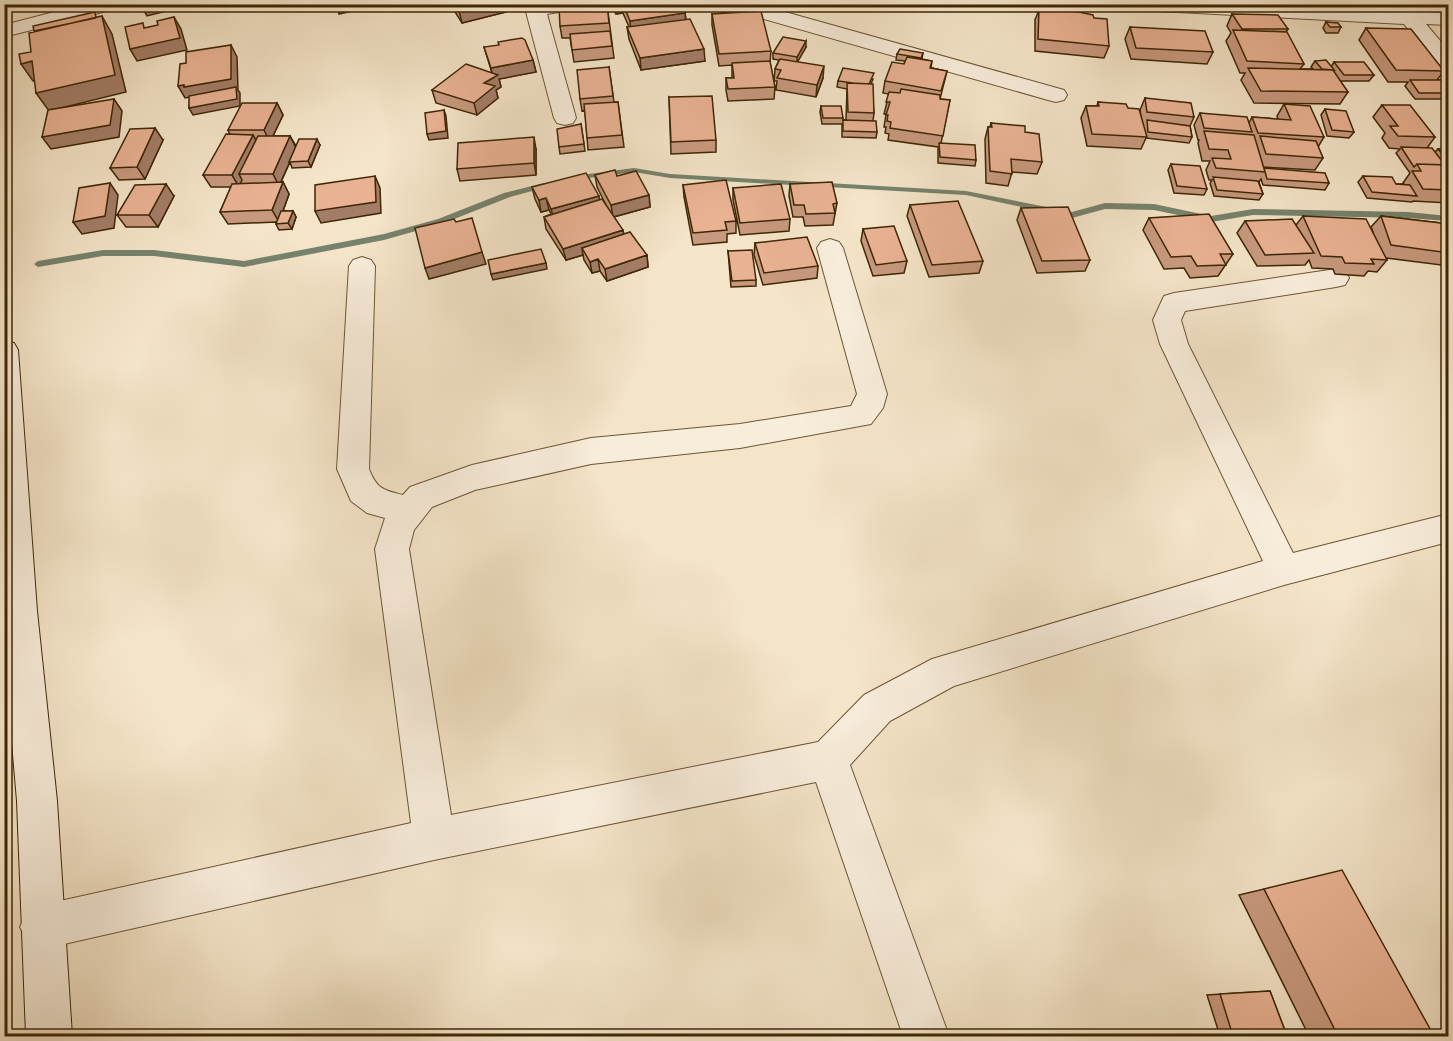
<svg xmlns="http://www.w3.org/2000/svg" width="1453" height="1041" viewBox="0 0 1453 1041" font-family="'Libre Caslon Text',serif">
<style>
.lines{fill:none;stroke-linecap:round;stroke-linejoin:round}
.stream{fill:#76826d;fill-rule:evenodd}
.street-casing{stroke:#6c5636;stroke-width:2}
.secondary-casing{stroke:#3e2705;stroke-width:2}
.street{fill:#f8eddb;fill-rule:evenodd}
.secondary{fill:#f8eddb;fill-rule:evenodd}
.wall{fill:#c8997e;stroke:#3e2705;stroke-width:1.5}
.shaded-wall{fill:#a37d67;stroke:#3e2705;stroke-width:1.5}
.building{fill:#e9b293;stroke:#3e2705;stroke-width:1.5}
</style>
<rect width="100%" height="100%" fill="#f4e4c8"/>
<filter id="stains"><feTurbulence type="fractalNoise" baseFrequency=".00333" numOctaves="4"/><feColorMatrix values="0 0 0 0 .2 0 0 0 0 .09 0 0 0 0 .02 0 0 0 .5 -.17"/></filter>
<radialGradient id="worn" r=".72"><stop offset=".6" stop-color="#630" stop-opacity="0"/><stop offset="1" stop-color="#630" stop-opacity=".3"/></radialGradient>
<g class="lines">
<path class="stream" d="M634,168L670,174L966,191L1072,212L1105,203L1154,204L1211,216L1253,209L1408,212L1448,216V221L1408,218L1253,215L1211,222L1154,210L1105,209L1072,218L966,195L670,178L634,172L574,180L570,178L574,176Z
M544,183L548,185L547,187L510,197L444,223L384,240L244,267L154,256H103L38,267L34,264L38,261L103,250H154L244,261L384,234L438,219L504,193Z"/>
<defs>
<path id="street" d="M85,4H121L118,8L4,37V25Z
M524,4H584L581,8L547,14L576,118L573,123L565,125L557,123L554,118Z
M710,4H784L778,10L1064,90L1067,95L1064,100L1056,102L1048,100L757,17C743,18 720,16 710,4Z
M1130,4H1246L1448,13V25L1426,24L1448,50V69L1440,68L1404,24L1140,10L1133,8Z
M830,239L839,242L843,248L887,394L883,408L871,424L740,448L591,464L475,490L432,507L414,530L409,549L451,815L818,742L864,695L932,659L1263,561L1160,344L1153,320L1164,296L1174,293L1336,269L1345,271L1349,278L1345,285L1336,287L1185,311L1181,320L1188,344L1293,553L1448,514V542L1284,585L954,686L890,721L850,765L949,1036H903L816,782L434,860L42,949L27,942L20,927L27,912L42,905L411,823L375,549L385,518L367,513L351,501L337,469L349,266L353,260L362,257L371,260L375,266L369,469C377,489 383,490 403,495L410,487L472,465L591,438L740,424L851,406L857,394L817,248L821,242Z"/>
<path id="secondary" d="M4,340L14,343L18,350L37,611L57,801L72,1036H26L17,801L4,650Z"/>
</defs>
<use href="#street" class="street-casing"/>
<use href="#secondary" class="secondary-casing"/>
<use href="#street" class="street"/>
<use href="#secondary" class="secondary"/>
</g>
<path class="wall" d="M450,4H505L506,12L462,23Z
M607,4L614,58L574,62L570,38H562L560,26Z
M610,4H681L685,13L686,19L705,61L641,70L629,39L627,27H629L623,13L616,14Z
M874,4H886L883,7Z
M1034,4H1045L1044,9L1094,18L1109,46L1104,58L1035,51V20L1039,10L1034,9Z
M1320,4H1340L1339,6H1322Z
M712,14L771,51L770,63L775,87L774,99L728,101L726,90V78H732V65L719,66L712,25Z
M1232,14L1288,29L1286,32L1304,64L1300,69H1313L1311,67L1315,61L1331,67L1334,62L1374,75L1369,81H1340L1348,92L1340,104L1254,103L1241,80L1245,73H1240L1226,41L1231,33L1227,26Z
M1326,22L1341,27L1338,33H1326L1323,28Z
M1130,27L1213,52L1207,64L1131,59L1125,39Z
M1366,28L1444,71L1437,80H1449V99H1415L1405,86L1408,82H1388L1359,40Z
M484,47L533,60L536,72L499,79L501,87L496,90L498,98L477,115L436,103L432,90L492,73Z
M806,47L797,62L823,78L816,97L776,90L777,81H774L775,69L779,60L773,59V53Z
M923,53L922,59L932,61L931,68L947,71L940,99L950,100L941,143L976,160L975,166L938,163V147L888,140L889,134L885,133L886,127H884L886,114H884L889,94L883,93L885,81L904,64L905,61L896,60L897,54Z
M609,67L614,102H618L624,147L588,150L585,110L582,111L580,99Z
M873,79L871,84L874,113L873,121L877,132L876,138L842,137V124H822L820,112L821,106L843,118V120H846L847,89L837,87L838,81Z
M669,97L716,140V152L671,154Z
M1145,98L1194,117L1190,126L1192,137L1189,143L1146,138L1141,149L1087,146L1081,118L1086,106H1097L1098,102L1128,108L1141,117L1140,110Z
M277,103L283,115L273,136H290L296,146L320,145L311,167L292,168L290,162L281,182H283L289,194L283,211H293L296,217L292,229L279,230L276,224V222L228,224L220,212L231,187H211L203,175L230,135L228,130Z
M1284,104L1324,137L1318,147L1323,158L1315,170L1263,167L1264,168L1329,183L1325,190L1263,185L1261,179L1259,182L1263,194L1259,200L1214,196L1210,183L1212,180H1209L1206,170L1210,161H1202L1198,143L1199,140H1198L1194,125L1200,113L1249,123L1252,117L1278,119L1277,116Z
M1382,105L1435,137L1427,148L1435,152L1438,149H1449V203L1413,201L1412,202L1367,198L1358,182L1363,176L1396,184H1404L1403,183L1410,173L1396,153L1400,149L1389,148L1382,138L1385,133L1373,117Z
M1325,109L1354,132L1349,138L1327,136L1321,115Z
M991,123L1025,132L1042,162L1037,174L1012,172L1008,186L986,183L985,139L988,127H990Z
M581,124L585,151L560,154L559,147Z
M163,140L145,179L119,180L110,168Z
M536,149V175L460,181L457,169Z
M1171,164L1207,189L1204,195L1174,193L1168,170Z
M595,175L617,176L649,195L650,207L614,217L624,234L647,255L648,267L607,281L600,271L592,273L584,260L583,255L566,260L546,229L544,217L551,214L549,210L541,212L535,199L532,187L599,200L606,205L597,187Z
M790,184L837,203L833,225L805,226L803,217H793L789,196Z
M683,185L736,221V233L727,234V242L693,245L684,197Z
M733,188L790,219L789,231L740,235L733,200Z
M174,196L158,227H126L117,215Z
M910,205L983,261L979,273L929,277L907,216Z
M1021,208L1090,260L1085,271L1037,273L1017,220Z
M1303,216L1373,232L1371,227L1381,216L1449,224V266L1386,258L1387,260L1377,272L1368,271L1364,276L1335,274L1333,269L1312,268L1309,260L1305,265L1257,266L1237,233L1245,221L1296,225Z
M1149,218L1233,254L1218,276L1190,278L1184,268L1164,269L1143,230Z
M863,229L907,261L904,273L873,276L861,241Z
M755,243L818,266L817,278L763,285L754,255Z
M728,251L756,280V286L731,287Z
M1264,889L1434,1036H1309L1239,895Z
M1270,991L1287,1036H1220L1207,995Z"/>
<path class="shaded-wall" d="M140,4H191V5L147,16Z
M336,4H383L339,14Z
M485,4H505L506,12L462,23L459,11Z
M622,7L623,13L616,14L615,8Z
M685,13L686,25L631,33L630,21Z
M102,16L112,34L126,92L49,111L36,93Z
M174,17L181,29L187,50L137,61L130,49Z
M806,41V47L797,63V57Z
M231,45L237,57L238,90L240,93V106L193,115L189,108L190,97L185,98L178,86Z
M704,49L705,61L641,70L640,58Z
M533,60L536,72L499,79L501,87L496,90L498,98L477,115L474,103L484,83L493,78L491,68Z
M32,61L45,79L33,81L21,64Z
M824,66L823,78L816,97L817,85Z
M114,99L122,111L119,137L51,149L42,137Z
M277,103L283,115L270,142L264,130Z
M444,110L446,116L448,138L429,140L427,134Z
M155,128L163,140L145,179L137,167Z
M253,135L260,147L239,174L242,180L239,187L232,175Z
M290,136L296,148L279,186L273,174Z
M534,137L536,149V175L534,163Z
M317,139L320,145L311,167L308,161Z
M375,176L380,188L381,213L321,223L315,211Z
M283,182L289,194L279,222L272,210Z
M110,183L118,195L114,228L82,234L73,222Z
M166,184L174,196L158,227L149,215Z
M649,195L650,207L613,217L611,205Z
M599,196L600,208L554,220L551,209Z
M546,198L549,210L541,212L539,200Z
M293,211L296,217L292,229L288,223Z
M623,230L625,241L582,248L583,255L566,260L563,249Z
M482,252L486,264L429,279L425,268Z
M647,255L648,267L607,281L605,269Z
M598,259L600,271L592,273L590,262Z
M546,263L547,269L493,280L491,274Z"/>
<path class="building" d="M454,4H485L459,11Z
M578,4H607L609,23L560,26L559,7Z
M613,4H622V7L615,8Z
M623,4H681L685,13L630,21Z
M1039,8L1079,12L1093,15L1094,18L1107,19L1109,46L1038,39Z
M761,11L771,51L719,54L712,14Z
M95,12L96,18L34,31L33,26Z
M721,12H743L721,13Z
M1232,14L1278,15L1288,29H1242Z
M102,16L115,75L36,93L32,61L21,64L19,54L31,52L29,33Z
M174,17L180,38L130,49L125,27L143,23L144,28L158,25L157,21Z
M690,19L704,49L640,58L627,27Z
M1326,22L1338,23L1341,27H1330Z
M1130,27L1205,31L1213,52L1136,48Z
M1366,28L1411,29L1444,71L1396,70Z
M1233,30L1287,32L1304,64L1247,61Z
M610,31L612,46L572,50L570,34Z
M783,37L806,41L797,57L773,53Z
M522,38L525,40L533,60L491,68L484,47L499,45L498,42Z
M231,45V79L184,87V85L178,86L180,64L186,63V52Z
M900,49L923,53L921,58L897,54Z
M907,57L932,61L930,68L947,71L941,91L885,81L892,62L904,64Z
M780,59L824,66L817,85L777,78L781,70L775,69Z
M1326,60L1335,71L1333,70L1322,69L1315,61Z
M770,61L775,87L728,89L726,78H734L732,63Z
M1334,62H1364L1374,75H1344Z
M466,64L498,75L484,83L495,86L474,103L432,90Z
M609,67L613,96L580,99L577,70Z
M843,68L874,73L869,84L853,83L838,81Z
M1248,68L1333,70L1348,92L1261,91Z
M1410,80H1449V93H1419Z
M847,83L873,84L874,113L848,112Z
M236,87L237,99L189,108V96Z
M901,89L940,95V99L950,100L943,136L890,128L891,122L887,121L888,115H886L890,102H886L889,92L900,93Z
M712,96L716,140L671,142L669,97Z
M1145,98L1191,103L1194,117L1147,112Z
M114,99L110,125L42,137L48,110Z
M618,102L622,135L587,138L584,104Z
M1098,102L1126,104L1128,108L1139,109L1147,137L1092,134L1086,106H1099Z
M242,103H277L264,130H228Z
M1284,104L1310,106L1324,137L1258,133L1252,117L1291,120Z
M1382,105H1410L1435,137L1398,136L1390,126H1398Z
M821,106H841L843,118H823Z
M1325,109L1346,111L1354,132L1332,130Z
M444,110L446,131L427,134L425,113Z
M1200,113L1247,117L1252,132L1204,128Z
M843,120L876,121L877,132L843,131Z
M1147,120L1190,126L1192,137L1148,132Z
M991,123L1025,126V132L1039,134L1042,162L1011,159L1012,174L990,171L988,127H992Z
M581,124L584,144L559,147L557,129Z
M155,128L137,167L110,168L130,129Z
M1204,131L1254,135L1265,172L1216,168L1212,158L1231,159L1228,150L1209,149Z
M226,134L253,135L232,175H203Z
M258,136H290L273,174H239Z
M1260,136L1316,141L1323,158L1266,154Z
M534,137V163L457,169L458,143Z
M299,139H317L308,161L289,162Z
M939,143L975,145L976,160L940,157Z
M1401,147L1432,148L1445,165L1417,164L1414,167Z
M1438,149H1449V162Z
M1171,164L1200,166L1207,189L1177,186Z
M1417,164L1449,165V190L1423,189L1412,171H1421Z
M1264,168L1325,173L1329,183L1267,179Z
M615,170L617,176L636,171L649,195L611,205L595,175Z
M586,173L599,196L551,209L546,198L539,200L532,187Z
M375,176L376,202L315,211V185Z
M1363,176L1392,177L1396,184L1410,185L1417,196L1372,192Z
M1213,177L1258,181L1263,194L1217,190Z
M726,180L736,221L725,222L727,230L693,233L683,185Z
M283,182L272,210L220,212L232,184Z
M832,182L837,203L833,204L835,213L806,214L804,205H794L790,184Z
M110,183L105,216L73,222L79,188Z
M166,184L149,215H117L135,185Z
M781,184L790,219L740,223L733,188Z
M602,199L623,230L563,249L544,217Z
M958,201L983,261L932,265L910,205Z
M1068,207L1090,260L1042,261L1021,208Z
M281,211H293L288,223L276,224Z
M1209,214L1233,254H1220L1226,265L1197,266L1191,256L1171,257L1149,218Z
M1303,216L1366,219L1387,260L1371,259L1374,264L1345,263L1342,257L1321,256Z
M1381,216L1449,224V253L1391,245Z
M472,218L482,252L425,268L415,228L454,219L456,222Z
M1292,219L1314,253L1265,255L1245,221Z
M894,226L907,261L876,265L863,229Z
M630,232L647,255L605,269L598,259L590,262L582,248Z
M807,237L818,266L764,273L755,243Z
M541,249L546,263L491,274L488,260Z
M752,250L756,280L732,281L728,251Z
M1342,870L1434,1036H1338L1264,889Z
M1270,991L1287,1036H1233L1220,994Z"/>
<rect width="1453" height="1041" fill="none" stroke="#f4e4c8" stroke-width="24"/>
<rect x="6" y="6" width="1441" height="1029" fill="none" stroke="#3e2705" stroke-width="3"/>
<rect x="12" y="12" width="1429" height="1017" fill="none" stroke="#3e2705" stroke-width="1.5"/>
<rect width="100%" height="100%" filter="url(#stains)"/>
<rect width="100%" height="100%" fill="url(#worn)"/>
</svg>
